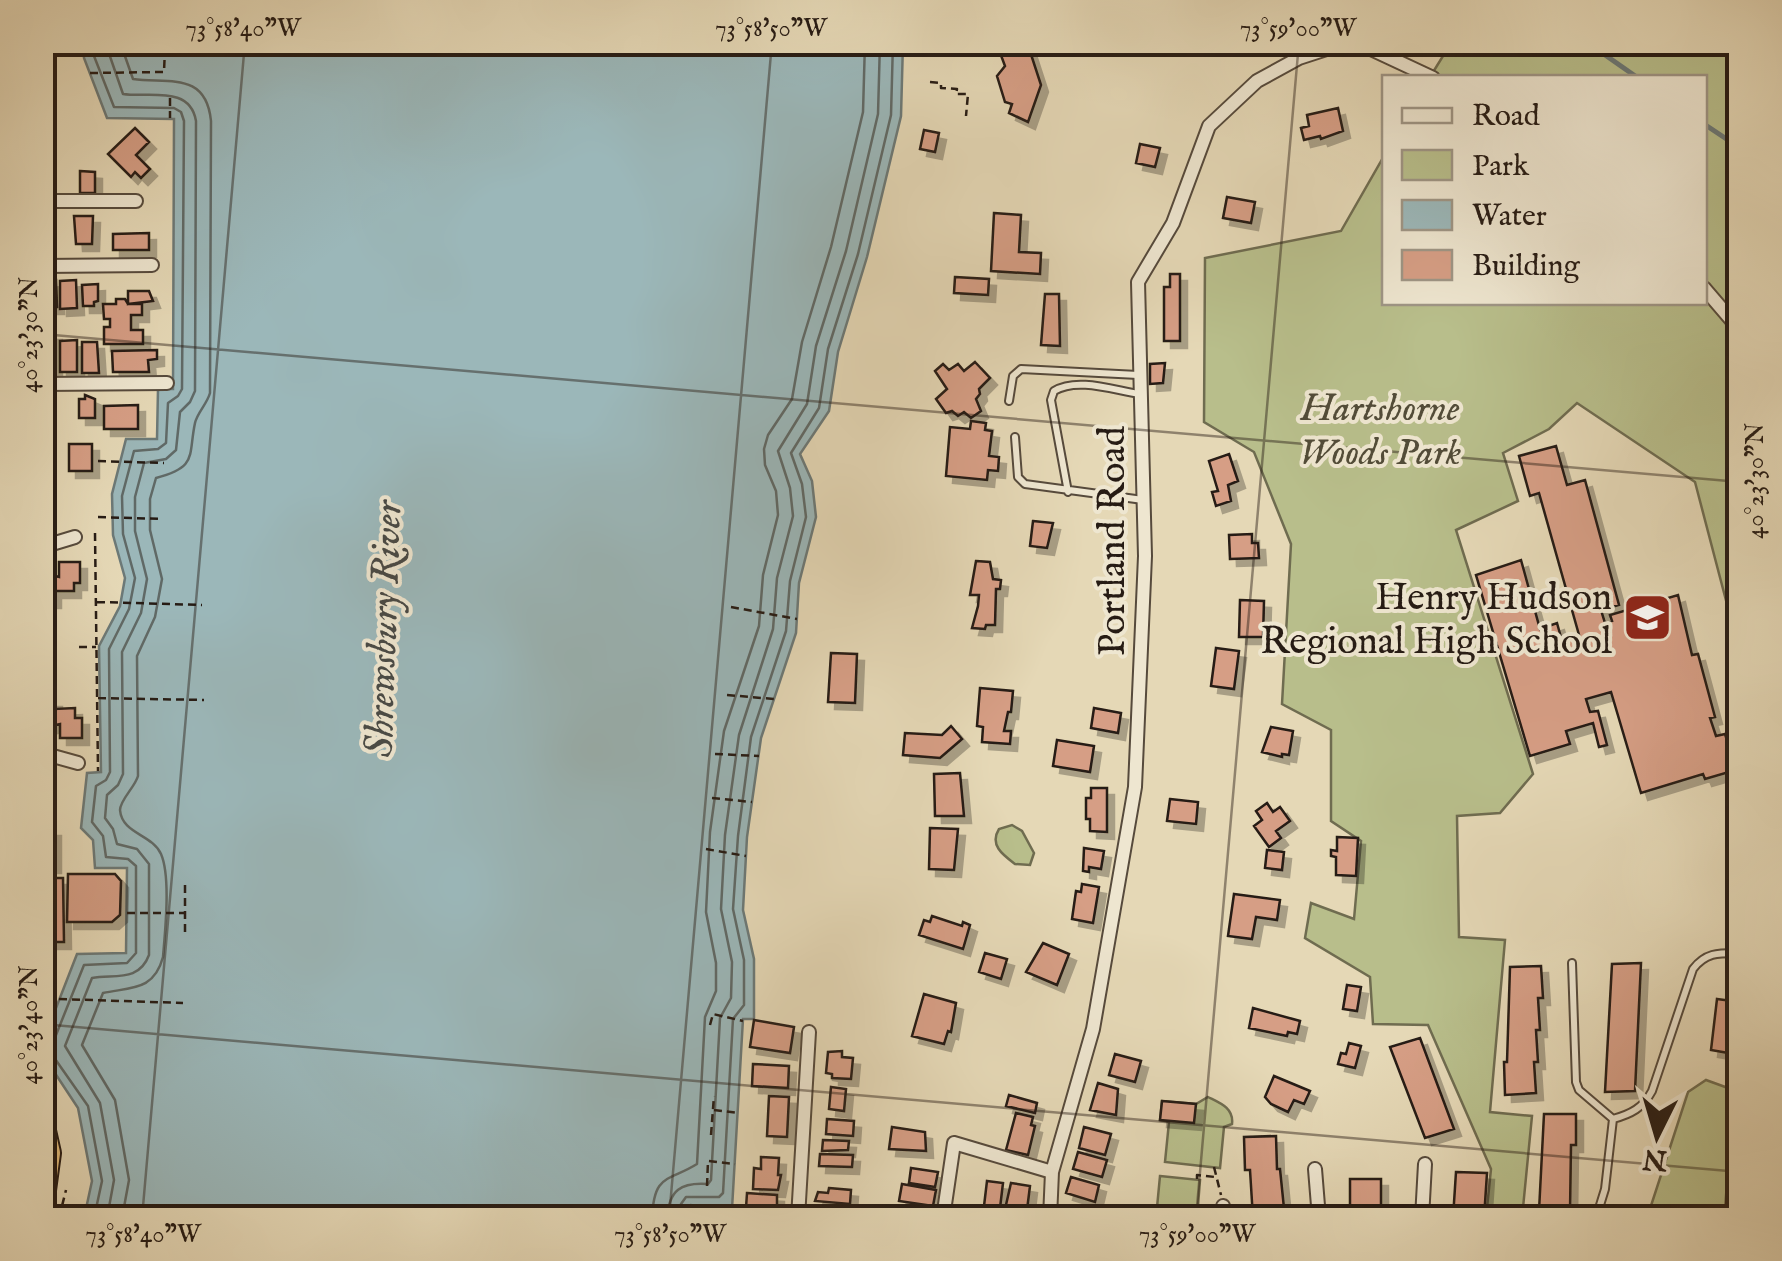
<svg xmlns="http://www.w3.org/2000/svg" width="1782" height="1261" viewBox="0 0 1782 1261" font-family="'IM FELL English',serif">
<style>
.green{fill:#b8be8b;stroke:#6f6c50;stroke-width:2.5}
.water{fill:#9bb7b9;stroke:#6c7977;stroke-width:2.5}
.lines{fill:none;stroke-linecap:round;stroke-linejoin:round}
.shore{stroke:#606966;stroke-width:2.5}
.stream{stroke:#6c7977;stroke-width:5}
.building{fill:#d69e85;stroke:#261b14;stroke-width:2.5;filter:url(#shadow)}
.service-casing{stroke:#564a3c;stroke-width:10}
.minor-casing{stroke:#564a3c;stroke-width:16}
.trunk-casing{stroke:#261b14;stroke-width:26}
.path{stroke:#261b14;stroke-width:2.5;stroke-dasharray:8 5;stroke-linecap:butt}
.service{stroke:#eee6d0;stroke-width:6}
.minor{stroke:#eee6d0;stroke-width:12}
.trunk{stroke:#e2bc7b;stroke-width:22}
.ticks{fill:none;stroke:#261b14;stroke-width:2.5;stroke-opacity:0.45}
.labels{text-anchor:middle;stroke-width:8;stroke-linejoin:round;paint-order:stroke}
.park-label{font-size:38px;font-style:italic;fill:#524c38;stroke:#eee6d0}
.street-label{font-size:38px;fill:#261b14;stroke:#eee6d0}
.poi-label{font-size:38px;fill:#261b14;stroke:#eee6d0;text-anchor:end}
.water-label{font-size:40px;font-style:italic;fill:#494a46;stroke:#eee6d0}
.neatline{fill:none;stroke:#261b14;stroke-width:4}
.ticks-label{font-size:25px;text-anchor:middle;fill:#261b14}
</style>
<defs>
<filter id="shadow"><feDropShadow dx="7" dy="7" stdDeviation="0" flood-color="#0004"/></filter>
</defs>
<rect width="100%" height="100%" fill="#e5d8b6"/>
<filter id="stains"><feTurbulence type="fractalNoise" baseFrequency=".002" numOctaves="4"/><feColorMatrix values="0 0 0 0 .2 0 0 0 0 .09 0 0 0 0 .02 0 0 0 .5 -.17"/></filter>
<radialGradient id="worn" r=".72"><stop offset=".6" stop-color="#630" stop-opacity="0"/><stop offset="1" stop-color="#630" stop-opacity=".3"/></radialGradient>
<path class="green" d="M1451,43H1739V650L1695,482L1577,403L1549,429L1503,453L1518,501L1456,530L1533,774L1500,813L1457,816L1459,937L1505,940L1490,1112L1532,1116L1522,1218H1486L1491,1169L1428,1025L1373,1024L1370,977L1305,938L1311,903L1354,919L1361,841L1331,821V730L1282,704L1291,544L1254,452L1204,422L1205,258L1341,231L1384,156V302H1704V78L1430,77Z
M1012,825L1022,831L1034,853L1030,865L1015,864C1003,855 989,845 999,829Z
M1706,1080L1739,1092V1218H1647L1688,1092Z
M1208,1097C1220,1103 1234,1108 1232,1124L1224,1127L1220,1168L1165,1162L1169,1122L1160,1120L1162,1101L1196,1104Z
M1160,1176L1200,1180L1197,1218H1156Z"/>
<path class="water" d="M83,43H903L901,116L867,257L838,352L829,411L800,454L812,481L816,517L799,583L796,633L761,738L747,837L743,910L754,959V1019H743L732,1209L691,1205L689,1218H84L92,1181L78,1108L43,1055L42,1044L77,954L126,953L127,868H95L93,840L81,828L87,773L101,772L99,646L120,606L125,578L113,535L112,494L126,439H157L158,389H173L174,119L107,118L84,58Z"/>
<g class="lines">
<path class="shore" d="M93,42L94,56L114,107L174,108L181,112L184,121L182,389L178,396L168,403L166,443L158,449L134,451L122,496L123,534L135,578L129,609L109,649L110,772L106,780L96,786L92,822L103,836L106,857L128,859L136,866V953L127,963L84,965L56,1035L46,1046L88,1106L102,1181L94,1218
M105,42L123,94C149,98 190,85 196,121L195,391L190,402L180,412L176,450L166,459L144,463L135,497V531L147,579L141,613L122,652L123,774L118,785L107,795L105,818L113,829L117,844L137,849L149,864V955C139,982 115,974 92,978L65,1046L100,1103L114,1180L107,1218
M120,42L133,79C168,84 206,71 211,121L210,393C207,404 197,413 195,423C188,456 198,467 156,478L150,499V530L162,579L155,617L137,656L138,776C135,787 120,800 120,810C122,834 152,834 161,854C171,877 165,932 163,957C154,991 131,987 103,993L82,1045L115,1100L129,1180L122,1218
M652,1218C654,1173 668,1182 697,1164L705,1017L716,991V963L706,912L710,832L724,731L759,626L763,575L778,515L776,491L765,465L764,449L768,435L792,399L802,342L831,247L863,112L865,42
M667,1218C669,1190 681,1182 708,1184L711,1180L720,1018L731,998L732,962L721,909L725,835L739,735L773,629L777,578L793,516L790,488L778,451L807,404L816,346L846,251L878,114L880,42
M680,1218L681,1204L686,1197H719L723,1193L733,1019L744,1005V960L733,909L738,836L751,737L786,631L790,581L806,517L802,484L791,453L819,408L828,349L858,254L891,115L893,42"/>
<path class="stream" d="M1588,43L1638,78
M1704,124L1740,148"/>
</g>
<path class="building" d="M1027,42L1041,85L1028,122L1009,113L1012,104L1005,102L997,76L1005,66L999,50L1007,47V42Z
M1338,108L1343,131L1321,139L1320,136L1304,140L1301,128L1309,126L1307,115Z
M135,128L149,142L136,155L150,169L141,178L135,172L131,177L108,154Z
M924,130L939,133L935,152L920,149Z
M1140,144L1160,148L1155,167L1136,163Z
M80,171L95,172V193H80Z
M1227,197L1255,202L1251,223L1223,218Z
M994,213L1021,215L1019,252L1041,253L1040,274L991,271Z
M74,216H93L92,244H76Z
M149,233V250H113V234Z
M1170,274H1180V341H1164V287H1170Z
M955,277L989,279L988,295L954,293Z
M56,280L57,307H42V281Z
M76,280L77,308L60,309V281Z
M98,284V301L94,302V306H83L82,285Z
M128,291H149L153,301L128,304Z
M1045,294H1059L1060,346L1041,345Z
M116,299H125L128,304H142V315H131V330H143V344H104V327H110V319H104L103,304H116Z
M42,333H55V373H42Z
M77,340V372H60V341Z
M82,342H97L99,373H82Z
M157,350V359L148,360L149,372H113L112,351Z
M975,362L990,378L979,389L980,394L976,399L981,411L971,418L964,412L958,416L952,411L946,413L936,399L947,389L935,371L943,364L949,370L958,364L964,371Z
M1165,363L1163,383L1150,384V364Z
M85,395L95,399V418H79V399H85Z
M138,405V429H104V406Z
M971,421L986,423L985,430L992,431L989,456L999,457L998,471L988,470L987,480L946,476L950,427L970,429Z
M69,444H92V471H69Z
M1556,446L1567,485L1585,480L1619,605L1601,610L1605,623L1612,621L1610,615L1678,595L1692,655L1698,654L1715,717L1710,718L1716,736L1725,734L1736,770L1705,779L1703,774L1641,793L1611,692L1586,699L1590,712L1598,711L1607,745L1599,747L1593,723L1566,731L1570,744L1530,756L1476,575L1521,560L1540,629L1557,623L1562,641L1579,635L1539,493L1530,496L1519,456Z
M1229,454L1238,481L1228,485L1231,501L1216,506L1212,492L1218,491L1209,461Z
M1033,521L1053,523L1047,548L1030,546Z
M1252,534V543H1258L1259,558L1230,559L1229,535Z
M976,561L990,562L993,579L1001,580L1000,589H996L995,625H986L985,629L972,628L978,606L979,595H970Z
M59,562H80V583H74V591H54V601H42V573L59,577Z
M1240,600L1264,601L1263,637H1239Z
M1216,648L1239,651L1234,689L1211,686Z
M831,653L857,654L855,703L828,702Z
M980,688L1013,691L1011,712H1008L1004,731H1011L1010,744L982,742L983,727L977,726Z
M42,700H55V709L75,708V718H82V738H60V724L42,728Z
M1094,708L1121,713L1118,733L1091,728Z
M951,726L962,739L940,758L903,755L905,733L942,735Z
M1271,727L1293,731L1289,755L1282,754V757L1262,752Z
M1057,740L1094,746L1090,772L1053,766Z
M960,773L964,816H935L934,774Z
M1091,788H1107V832L1090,831V819H1086V798H1091Z
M1170,799L1198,802L1196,824L1167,821Z
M1267,803L1273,812L1280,807L1290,821L1276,831L1281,838L1269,847L1254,826L1262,820L1256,811Z
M930,828L958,829L954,870L929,869Z
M42,829H54V866H42Z
M1337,837L1358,838L1356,876L1336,875V857L1331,856V850L1337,851Z
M1084,848L1104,851L1101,869L1089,867V872L1083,871Z
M1267,850L1284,852L1282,870L1265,868Z
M68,874H115L121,881L120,915L112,922H67Z
M42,878H63L64,942H42Z
M1082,884L1099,887L1093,923L1072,919L1076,891L1081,892Z
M1234,894L1280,900L1277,920L1256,917L1252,939L1228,936Z
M932,916L962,926L963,922L970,925L963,949L919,935L924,920L930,922Z
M1043,943L1069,954L1057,985L1026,972Z
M985,953L1007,959L1001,979L979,972Z
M1641,963L1635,1091L1605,1092L1612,964Z
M1541,966L1543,998H1538L1540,1030H1536L1538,1062H1534L1536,1093L1505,1095L1504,1062H1507L1510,967Z
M1347,985L1361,987L1357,1011L1343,1009Z
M924,994L956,1003L951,1032L948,1031L944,1044L912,1036Z
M1717,999L1740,1002L1734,1054L1711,1050Z
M1253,1008L1300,1021L1297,1034L1288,1032L1287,1036L1249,1028Z
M754,1020L794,1027L790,1053L750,1047Z
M1420,1038L1454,1129L1425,1138L1390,1047Z
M1349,1043L1361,1046L1355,1068L1338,1064L1341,1053L1346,1054Z
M842,1051V1057L853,1058L851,1079L832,1078V1074L826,1073L828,1052Z
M1115,1054L1141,1061L1135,1082L1109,1075Z
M753,1064L789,1066L788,1088L752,1086Z
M1274,1076L1310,1091L1304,1104L1294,1100L1288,1112L1271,1104L1265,1097Z
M1098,1083L1118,1089L1116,1115L1090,1110Z
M831,1087L846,1089L844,1111L829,1109Z
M1009,1095L1037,1103L1035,1113L1006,1106Z
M769,1096L789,1097L787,1137L767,1136Z
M1162,1101L1196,1104L1194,1123L1160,1120Z
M1016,1113L1033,1117L1031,1125L1035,1126L1028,1155L1006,1150Z
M1544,1114H1576V1145H1571L1570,1211H1566V1218H1536V1211H1539Z
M827,1119L854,1121L853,1136L826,1134Z
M892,1127L925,1132L926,1151L889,1149Z
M1084,1127L1111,1134L1105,1155L1079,1148Z
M1276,1136L1277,1169H1280L1285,1218H1253L1250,1170H1245L1244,1137Z
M823,1140L849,1141L848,1150L822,1151Z
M1078,1152L1107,1160L1102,1177L1073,1169Z
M820,1154L853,1155L852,1167L819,1166Z
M761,1157L779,1158L778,1175H781L778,1190L753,1189L754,1168L761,1169Z
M911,1168L938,1172L935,1187L909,1183Z
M1456,1172L1487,1173L1484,1218H1453Z
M1071,1177L1099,1185L1095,1202L1066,1193Z
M1350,1179H1381V1212H1384V1218H1354V1212L1350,1211Z
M987,1181L1003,1183L1000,1208L984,1206Z
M1011,1183L1030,1186L1027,1210L1030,1211L1029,1218H1003Z
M902,1184L936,1190L933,1206L899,1201Z
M829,1188L851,1190L850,1204L815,1201L818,1192L828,1193Z
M747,1193L777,1195V1210L746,1208Z
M749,1209L769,1211V1218H772H735L736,1212H748Z"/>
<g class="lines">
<defs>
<path id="service" d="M1009,401L1013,376L1021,369L1138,375
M1015,437L1018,477L1025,484L1143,500
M1068,492L1051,400L1054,391C1077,377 1113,390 1139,394
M1572,963L1576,1082L1579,1090L1613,1119C1631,1114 1643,1108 1652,1091L1693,969C1706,952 1719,953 1740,953
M1596,1218L1605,1189L1613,1119"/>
<path id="minor" d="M42,201H136
M42,266L152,265
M1704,288L1740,330
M42,384L167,383
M44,384L46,510
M42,547L75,537
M42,753L78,763
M42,805H46
M1315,1169L1319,1218
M798,1218L809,1032
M943,1218L954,1143L1052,1172
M1050,1218L1052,1172L1093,1029L1135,787L1145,556L1138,282L1173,223L1209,126L1257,81L1299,58L1339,45L1371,49L1433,78
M1222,1218L1223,1206
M1422,1218L1425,1164"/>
<path id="trunk" d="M42,1122L49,1153L42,1205"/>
</defs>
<use href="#service" class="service-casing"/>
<use href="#minor" class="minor-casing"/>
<use href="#trunk" class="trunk-casing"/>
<path class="path" d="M90,73L164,72L165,48
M930,82L941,83V88L957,89L956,94H968L966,116
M170,98V118
M98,461L164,463
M98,517L162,519
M95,533L98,771
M97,602L202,605
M731,607L797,619
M79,647H96
M727,695L774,699
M98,698L204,700
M715,754L759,756
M712,798L752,802
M706,849L746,856
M185,885V934
M127,913H185
M59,999L183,1003
M710,1025L713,1014L743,1021
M714,1110L738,1113
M711,1135L714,1096
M1214,1167L1221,1195
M1197,1179V1175L1215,1177
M707,1186L708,1161L735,1164
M679,1212V1208L690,1209
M59,1218L66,1190"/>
<use href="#service" class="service"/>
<use href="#minor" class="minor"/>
<use href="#trunk" class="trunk"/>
</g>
<path class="ticks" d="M42,334L1740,482M42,1024L1740,1172M142,1218L245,42M669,1218L772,42M1196,1218L1299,42M1724,1218L1740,1038"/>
<defs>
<symbol id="school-square" viewBox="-11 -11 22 22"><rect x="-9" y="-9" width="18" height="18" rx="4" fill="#8f2418" stroke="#eee6d0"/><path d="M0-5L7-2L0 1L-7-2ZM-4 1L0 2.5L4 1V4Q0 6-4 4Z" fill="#fff"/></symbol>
</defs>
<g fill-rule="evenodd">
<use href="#school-square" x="1620" y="590" width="55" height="55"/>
</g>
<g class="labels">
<g class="park-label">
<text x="1380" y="420">Hartshorne<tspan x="1380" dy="44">Woods Park</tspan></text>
</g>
<g class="street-label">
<text transform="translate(1111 541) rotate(-90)" y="13">Portland Road</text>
</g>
<g class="poi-label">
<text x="1612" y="609">Henry Hudson<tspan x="1612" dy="44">Regional High School</tspan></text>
</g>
<g class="water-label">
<text transform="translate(382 629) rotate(-88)" y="14">Shrewsbury River</text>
</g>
</g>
<rect width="1782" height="1261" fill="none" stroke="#e5d8b6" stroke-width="110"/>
<rect x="1382" y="75" width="325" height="230" fill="#eee6d0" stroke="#9e9585" stroke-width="2.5"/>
<rect x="1402" y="108" width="50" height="15" fill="#eee6d0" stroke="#9e9585" stroke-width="2.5"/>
<text x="1472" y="125" font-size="30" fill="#261b14">Road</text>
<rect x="1402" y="150" width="50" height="30" fill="#b8be8b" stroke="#9e9585" stroke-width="2.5"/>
<text x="1472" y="175" font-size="30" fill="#261b14">Park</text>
<rect x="1402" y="200" width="50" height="30" fill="#9bb7b9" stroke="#9e9585" stroke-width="2.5"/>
<text x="1472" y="225" font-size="30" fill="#261b14">Water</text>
<rect x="1402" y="250" width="50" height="30" fill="#d69e85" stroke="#9e9585" stroke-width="2.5"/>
<text x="1472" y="275" font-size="30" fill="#261b14">Building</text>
<g transform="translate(1657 1136) rotate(185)" stroke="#eee6d0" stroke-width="8" paint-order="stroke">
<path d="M0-8L18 38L0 25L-18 38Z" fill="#261b14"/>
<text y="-15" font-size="28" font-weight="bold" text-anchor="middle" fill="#261b14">N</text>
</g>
<rect x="55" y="55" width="1672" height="1151" class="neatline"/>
<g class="ticks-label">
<text x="243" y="36">73°58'40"W</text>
<text x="771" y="36">73°58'50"W</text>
<text x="1298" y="36">73°59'00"W</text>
<text transform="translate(28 335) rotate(-90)" y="9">40°23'30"N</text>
<text transform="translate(1754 481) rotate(-90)" y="9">40°23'30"N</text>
<text transform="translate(28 1025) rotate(-90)" y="9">40°23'40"N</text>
<text x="143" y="1242">73°58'40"W</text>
<text x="670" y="1242">73°58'50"W</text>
<text x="1197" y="1242">73°59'00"W</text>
</g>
<rect width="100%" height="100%" filter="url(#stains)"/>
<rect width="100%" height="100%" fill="url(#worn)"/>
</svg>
